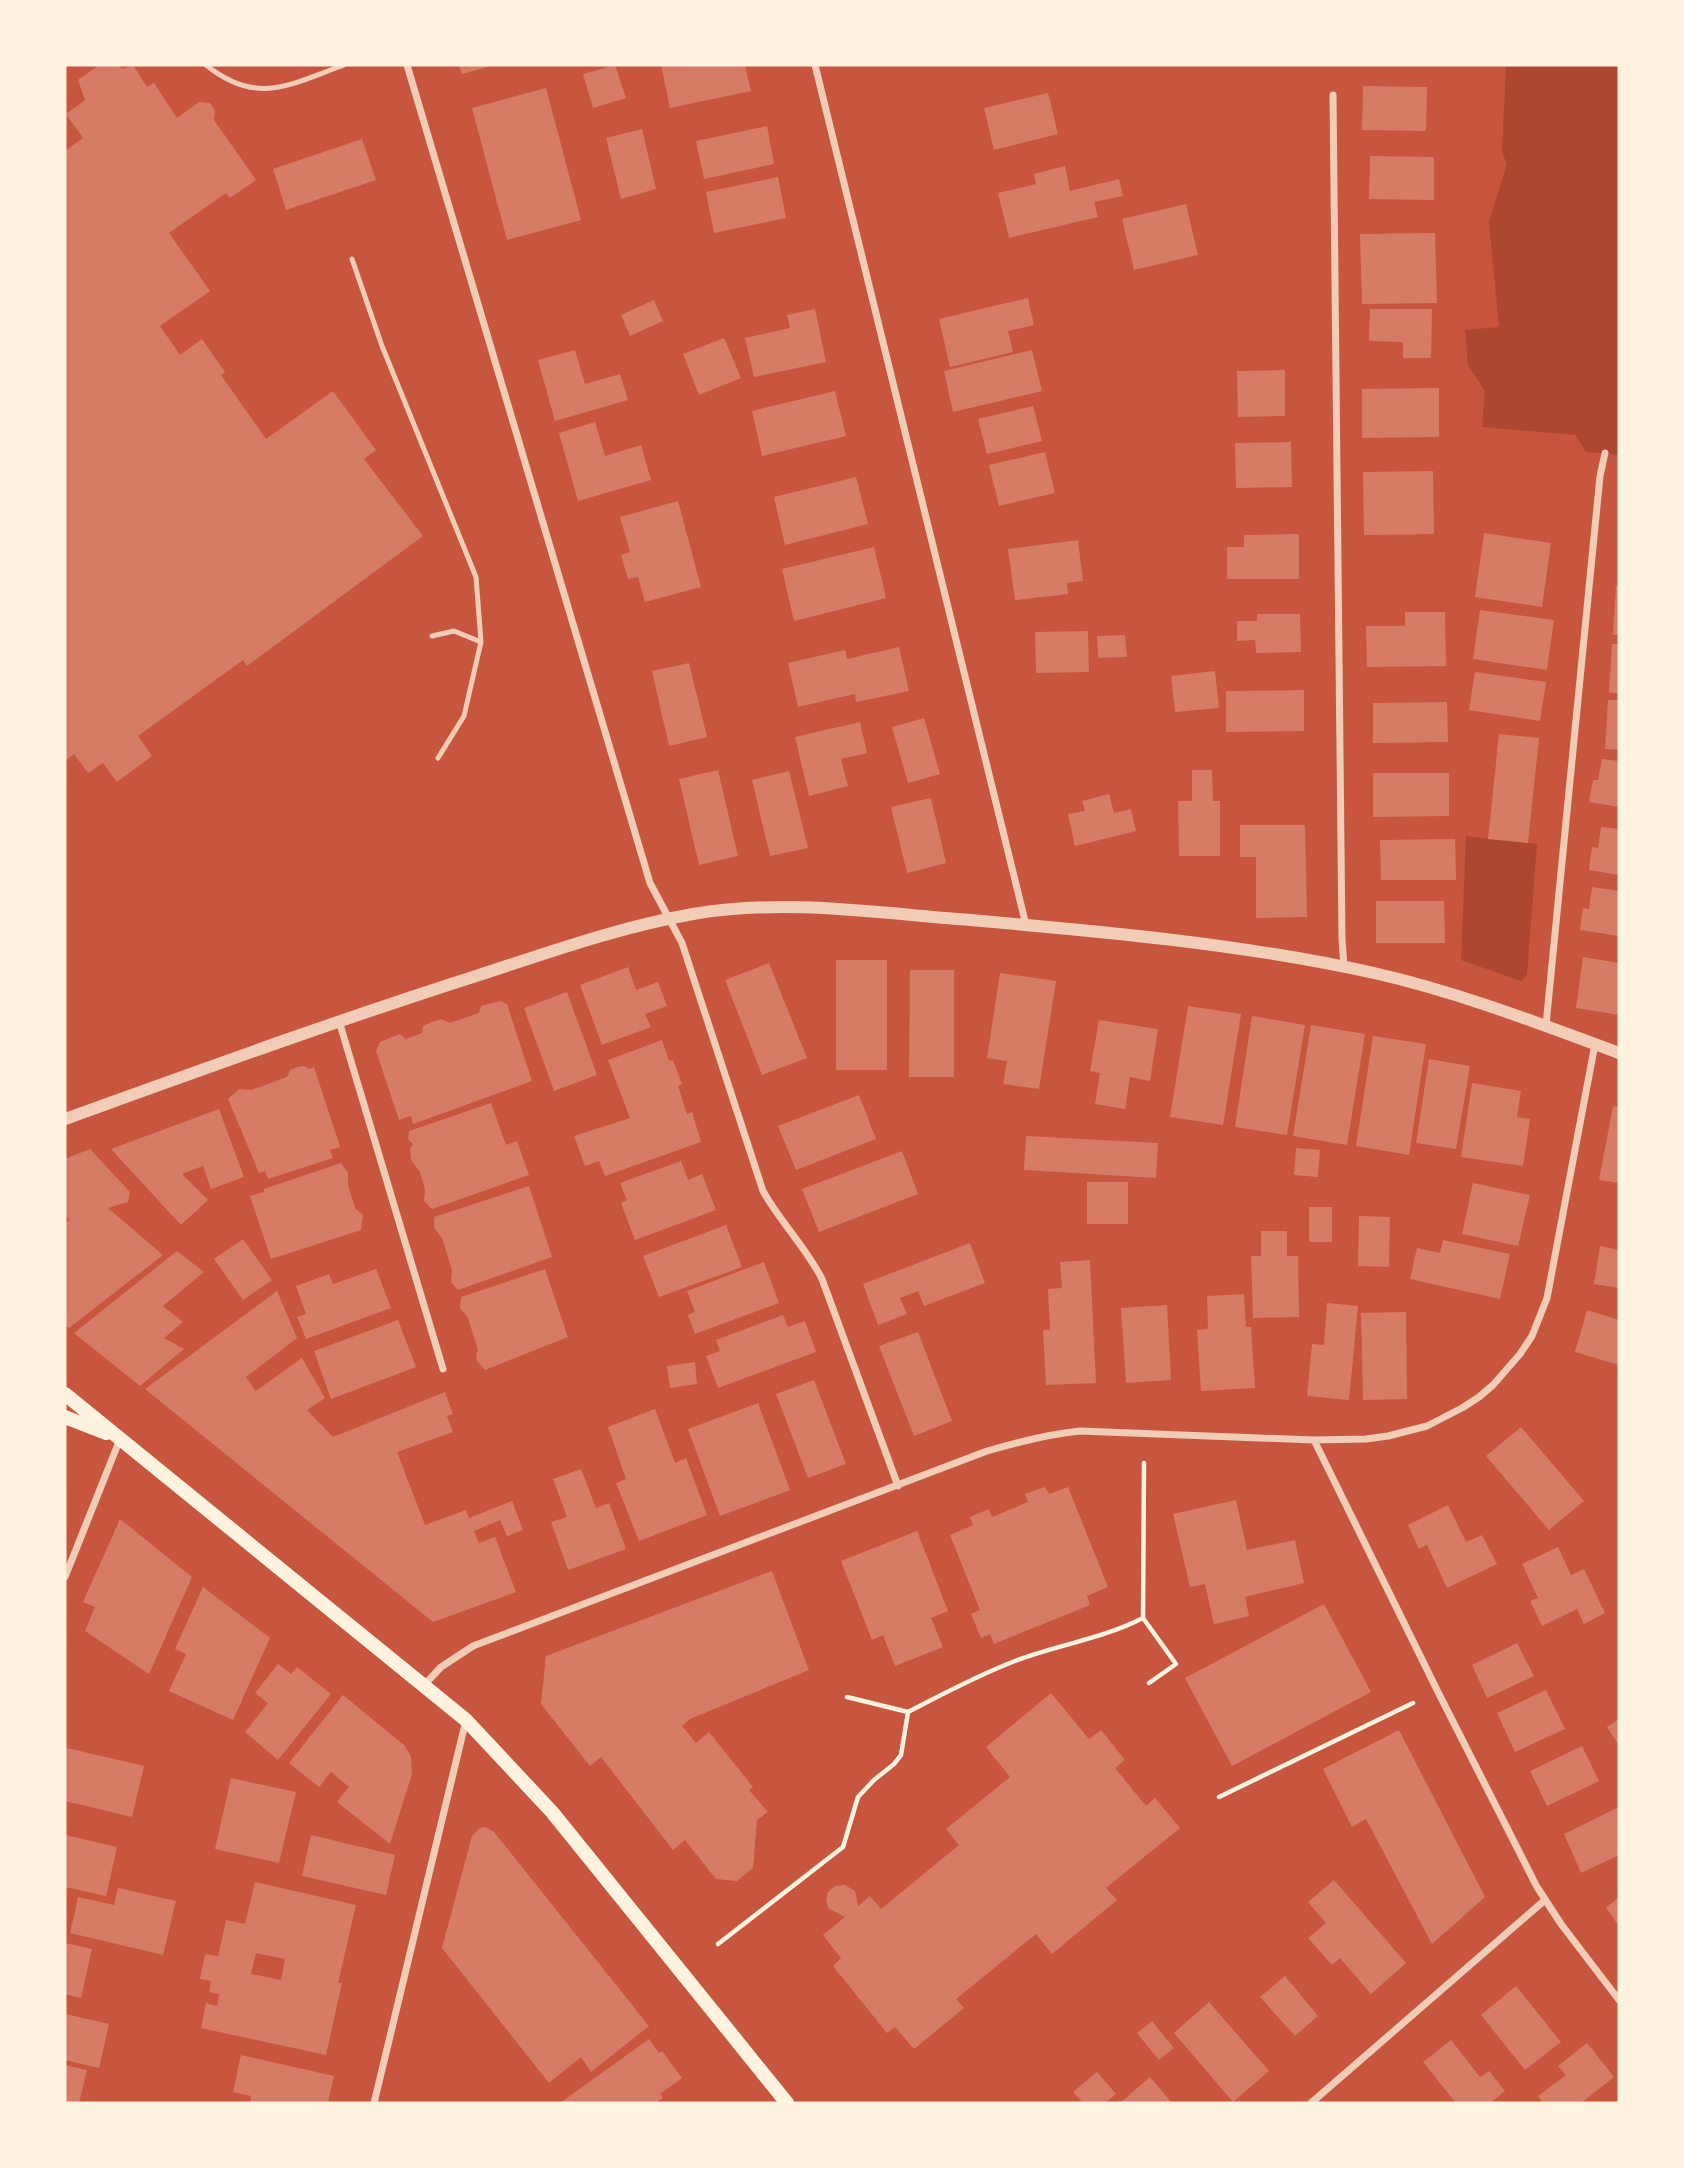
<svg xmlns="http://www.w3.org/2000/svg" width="1684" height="2168" viewBox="0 0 1684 2168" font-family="'Playfair Display',serif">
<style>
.green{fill:#ae4732}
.building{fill:#d67c66;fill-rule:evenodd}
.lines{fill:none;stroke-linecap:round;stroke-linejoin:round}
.path{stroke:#fff3e0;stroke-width:4.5}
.service{stroke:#f1ccb7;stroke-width:5}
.minor{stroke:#f1ccb7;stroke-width:7}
.tertiary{stroke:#f1ccb7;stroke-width:12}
.secondary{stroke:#fff3e0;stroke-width:14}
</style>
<rect width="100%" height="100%" fill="#c8553d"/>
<path class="green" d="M1506,65H1619V455L1586,452L1575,435L1482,427L1485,391L1468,365L1465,330L1499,327L1489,222L1507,164L1502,152Z
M1466,836L1537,844L1527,975L1521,981L1461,960Z"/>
<path class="building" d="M99,65H117L123,69L133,65L147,87L154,83L177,118L199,102L210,103L215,110L214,120L256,180L230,198L226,193L169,233L210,291L160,326L180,355L202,339L225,372L221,375L266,439L333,391L376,450L364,459L423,536L247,666L243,660L138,736L152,756L117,782L103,763L88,773L74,754L65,761V151L83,138L66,114L85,100L78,80Z
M459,65H491V66L462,74Z
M615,65L626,98L593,108L583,74Z
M661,65H745L751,91L670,108Z
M1363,86L1427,87L1426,131L1362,130Z
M546,88L581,220L507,240L472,108Z
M1048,93L1058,134L994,150L984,108Z
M767,126L774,164L704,179L696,141Z
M642,129L656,189L621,199L606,138Z
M362,139L376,180L286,210L273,169Z
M1370,156L1434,157V200L1369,199Z
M1065,166L1070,191L1119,179L1123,196L1094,202L1098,217L1009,238L998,193L1036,184L1034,174Z
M778,177L786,218L714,233L706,192Z
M1186,204L1198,255L1134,270L1122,219Z
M1435,233L1437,303L1362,304L1360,234Z
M1028,298L1034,325L1008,331L1013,352L950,367L939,319Z
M654,300L663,321L630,336L621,315Z
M815,309L826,362L754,377L745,338L790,328L787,315Z
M1370,309H1432L1431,358H1403V342L1369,341Z
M724,338L741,378L699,395L683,354Z
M575,350L585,384L620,374L628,400L555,421L538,360Z
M1032,350L1042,391L953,412L944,371Z
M1285,370V416L1238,417L1237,371Z
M1439,388V437L1362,438V389Z
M835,391L846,436L762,456L752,411Z
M1033,406L1042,441L987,454L978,419Z
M595,422L605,456L641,445L651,480L578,501L559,433Z
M1291,442L1292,487L1236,488L1235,443Z
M1045,452L1055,493L999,506L989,465Z
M1433,471L1434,534L1364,535L1363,472Z
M856,477L868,524L785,545L774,497Z
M678,501L701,587L645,602L638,577L628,579L621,555L630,552L620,517Z
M1484,533L1551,543L1542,607L1475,597Z
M1299,534V579H1227V547H1244V535Z
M1078,540L1083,581L1067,583L1068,594L1015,600L1008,549Z
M874,547L886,598L794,621L782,569Z
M1616,585L1619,586V635H1613Z
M1480,610L1554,620L1547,670L1473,659Z
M1405,612H1445L1446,666L1367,667L1366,626H1405Z
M1257,614H1300L1301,652L1256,653L1255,640L1237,641V621H1257Z
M1088,631L1089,672L1036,673L1035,632Z
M1125,635L1127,657L1098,658L1097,636Z
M1612,644H1619V693H1609Z
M899,647L909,691L856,702L855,694L798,707L788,663L845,650L847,659Z
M689,663L707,737L669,746L652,671Z
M1215,671L1219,708L1175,712L1171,676Z
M1475,672L1546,682L1540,721L1469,710Z
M1304,690V731L1226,732V691Z
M1608,700H1619V750L1605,749Z
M1447,702L1448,742L1373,743V703Z
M924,718L940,774L908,783L892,727Z
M860,722L867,753L841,759L848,786L809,796L795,737Z
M1499,734L1539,738L1528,843L1488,839Z
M1602,759L1619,761V807L1589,802L1593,780H1598Z
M718,770L738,856L699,865L679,779Z
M1192,770H1212L1213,801H1220V856H1179L1178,801H1192Z
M789,771L808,848L770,856L752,780Z
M1373,773H1449V816L1373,817Z
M1109,794L1114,813L1131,809L1136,831L1075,846L1068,814L1085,811L1082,801Z
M931,798L946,863L907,873L891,807Z
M1240,825H1305L1307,917L1256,918V857H1240Z
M1601,827L1619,829V875L1589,870L1592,847L1598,848Z
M1455,839L1456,880H1381L1380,840Z
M1592,887L1619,891V936L1580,930L1583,908L1589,909Z
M1376,901H1444L1445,943H1376Z
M1583,957L1619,963V1015L1576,1008Z
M836,960H887V1070H836Z
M769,963L807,1058L762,1075L725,980Z
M628,967L636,990L658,982L667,1006L645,1014L651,1027L602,1045L580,985Z
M910,970H954V1077H909Z
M1000,973L1056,981L1039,1089L1003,1084L1007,1061L987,1058Z
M567,992L597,1075L554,1091L524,1008Z
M500,1001L507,1004L532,1081L413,1124L411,1116L399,1120L376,1051L380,1042L400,1034L406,1039L422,1033L423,1026L432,1022L441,1019L450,1023L479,1013L481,1006Z
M1188,1006L1241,1014L1223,1125L1170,1117Z
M1252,1016L1305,1025L1287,1135L1235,1127Z
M1099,1020L1158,1029L1150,1081L1130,1077L1125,1109L1095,1104L1100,1073L1090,1071Z
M1311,1025L1365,1034L1347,1145L1293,1136Z
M1373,1036L1426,1044L1409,1155L1356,1146Z
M662,1040L669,1061L673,1060L682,1084L678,1086L687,1114L692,1112L701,1142L605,1176L599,1161L585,1166L574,1136L630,1118L608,1060Z
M1429,1059L1470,1066L1456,1149L1416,1143Z
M304,1066L310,1069L314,1067L340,1147L330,1150L333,1158L268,1179L265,1171L259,1173L228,1099L239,1089L251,1090L268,1084L287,1077L290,1070L297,1067Z
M1472,1083L1521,1091L1517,1117L1530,1119L1523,1166L1461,1157Z
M859,1095L876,1139L796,1170L778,1126Z
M491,1103L506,1145L517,1141L529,1175L432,1209L424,1201L425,1189L420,1172L411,1160L410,1148L413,1144L408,1139L409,1131Z
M1613,1106L1619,1107V1183L1599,1180Z
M219,1109L244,1177L211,1189L203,1166L182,1174L208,1200L181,1225L111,1149Z
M1026,1136L1158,1143L1156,1178L1024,1170Z
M1296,1148L1320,1150L1318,1177L1294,1175Z
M90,1149L130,1192L128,1202L108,1208L163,1255L69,1328L65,1325V1223L70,1220L65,1215V1159Z
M902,1151L918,1194L819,1232L802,1189Z
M681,1161L688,1180L702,1174L716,1210L635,1240L621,1203L627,1200L620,1183Z
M341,1163L348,1173V1185L355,1208L363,1215L361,1230L271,1259L250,1196L264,1192V1189Z
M1087,1182H1128V1224H1087Z
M1473,1183L1530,1195L1518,1246L1462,1234Z
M529,1186L552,1257L458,1290L451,1282L452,1270L442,1238L434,1228V1217Z
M1309,1207H1332V1242H1309Z
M1359,1216L1390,1217L1389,1267L1358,1266Z
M726,1225L742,1267L659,1297L643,1256Z
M1261,1231H1287V1256H1298L1299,1317L1253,1318L1251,1256H1261Z
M243,1239L272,1280L243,1300L214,1259Z
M1443,1240L1510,1254L1500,1299L1410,1279L1417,1248L1440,1253Z
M970,1243L985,1283L924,1306L918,1291L900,1298L907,1314L878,1325L863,1284Z
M1600,1246L1619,1250V1288L1594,1284Z
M177,1251L204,1272L163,1306L183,1322L164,1338L184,1349L140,1386L74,1333Z
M1090,1260L1096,1383L1046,1385L1043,1330H1050L1048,1289L1062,1288L1060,1262Z
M764,1262L779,1303L695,1334L688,1315L695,1312L687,1291Z
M376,1269L391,1308L306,1339L297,1317L306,1314L296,1286L329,1274L333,1284Z
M545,1269L568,1337L485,1370L477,1361L476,1354L478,1350L468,1318L460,1308L461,1297Z
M277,1291L297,1338L246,1377L256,1391L302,1358L325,1398L307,1410L333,1437L445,1392L453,1414L447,1416L453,1432L397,1452L425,1525L466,1510L469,1518L512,1501L523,1530L507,1536L500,1520L474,1531L479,1543L495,1537L516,1592L433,1622L145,1389Z
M1244,1294L1246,1327H1251L1255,1388L1201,1391L1197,1330L1208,1329L1207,1296Z
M1327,1303L1358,1306L1349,1400L1307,1396L1312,1344L1324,1345Z
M1167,1305L1171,1380L1126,1383L1121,1308Z
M1587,1310L1619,1320V1365L1575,1352Z
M1406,1312L1407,1399L1363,1400L1361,1313Z
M783,1315L788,1327L805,1321L816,1352L718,1388L706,1356L720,1351L716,1340Z
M398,1320L416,1367L331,1399L314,1351Z
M918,1332L952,1421L914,1436L879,1346Z
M695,1362L697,1384L670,1388L667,1366Z
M814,1380L846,1464L808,1478L776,1394Z
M758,1403L790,1490L720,1516L688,1429Z
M655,1409L675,1463L686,1458L707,1515L639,1541L616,1483L626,1479L608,1427Z
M1521,1427L1584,1501L1549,1530L1486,1456Z
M581,1469L596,1508L609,1503L626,1549L568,1570L551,1522L567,1517L553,1479Z
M1045,1487L1049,1494L1068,1487L1108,1587L1087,1596L1090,1605L994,1644L990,1634L981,1638L971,1614L980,1610L950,1535L973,1525L970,1517L989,1509L992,1517L1028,1502L1025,1494Z
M1236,1500L1247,1550L1295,1540L1304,1583L1245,1597L1249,1616L1214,1624L1205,1584L1190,1587L1173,1514Z
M1448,1505L1466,1542L1482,1535L1497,1564L1447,1588L1427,1545L1419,1549L1408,1525Z
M120,1519L192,1577L149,1674L85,1631L95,1607L83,1602Z
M917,1531L948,1611L931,1618L943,1647L895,1666L883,1635L872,1640L841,1561Z
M1558,1547L1571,1575L1584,1569L1605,1613L1584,1624L1577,1609L1542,1626L1530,1601L1538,1598L1522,1564Z
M772,1571L809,1670L690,1719L682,1726L696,1743L709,1732L753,1787L749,1790L768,1812L757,1820L753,1868L737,1881L716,1879L685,1840L673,1850L601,1757L590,1766L541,1704L546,1656Z
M203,1587L270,1638L233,1720L169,1691L186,1654L175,1649Z
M1324,1604L1371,1692L1232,1766L1185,1678Z
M1517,1643L1534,1676L1487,1698L1472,1665Z
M278,1664L291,1674L297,1667L331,1694L278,1760L245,1732L268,1703L255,1693Z
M1546,1690L1565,1729L1515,1752L1497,1713Z
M1051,1693L1089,1739L1101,1730L1125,1760L1115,1768L1146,1806L1155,1798L1180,1828L1106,1888L1117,1900L1052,1954L1036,1934L956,1999L964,2008L914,2049L895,2027L887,2033L833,1966L841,1958L823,1935L845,1917L828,1908L826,1899L828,1892L835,1886L845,1885L855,1891L858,1906L870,1896L881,1909L959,1845L946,1829L1010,1777L986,1747Z
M343,1695L405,1746L411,1757L412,1774L390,1844L337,1802L349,1787L331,1772L319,1787L289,1763Z
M1619,1719V1746L1607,1727Z
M1399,1730L1485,1897L1432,1944L1366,1819L1352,1827L1323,1769Z
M1582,1746L1599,1781L1547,1806L1530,1771Z
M67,1748L144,1766L132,1817L65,1801V1760Z
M231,1778L296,1792L279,1863L215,1849Z
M1619,1807V1855L1581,1873L1564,1834Z
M486,1827L494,1832L649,2026L591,2072L581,2057L549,2083L442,1948L472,1836L480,1828Z
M65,1835L117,1847L106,1896L65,1887Z
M311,1835L395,1855L386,1895L302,1876Z
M1334,1880L1406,1963L1371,1994L1340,1958L1332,1965L1308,1938L1326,1923L1308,1902Z
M255,1882L356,1905L338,1983H342L326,2055L201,2028L206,2003L217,2006L219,1994L209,1992L211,1981L200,1979L205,1954L218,1956L226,1920L245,1924ZM256,1953L285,1959L281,1980L251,1974Z
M118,1888L176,1901L163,1955L70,1933L78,1897L114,1905Z
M1619,1897V1926L1606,1908Z
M65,1943L92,1949L81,1998L65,1994Z
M1285,1976L1318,2016L1295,2036L1260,1997Z
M1516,1986L1561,2042L1525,2070L1481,2015Z
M1209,2002L1269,2071L1233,2102L1174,2033Z
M65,2014L109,2024L99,2068L65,2060Z
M1152,2021L1174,2048L1159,2060L1137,2033Z
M649,2039L659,2053L662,2051L682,2078L660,2094L663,2098L655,2103H560Z
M1451,2040L1480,2077L1489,2071L1505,2091L1490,2103H1456L1423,2062Z
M1587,2043L1614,2077L1581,2103H1543L1538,2096L1566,2075L1558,2066Z
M241,2055L334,2076L328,2103H250L251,2096L233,2092Z
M65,2065L87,2070L79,2103H65Z
M1097,2072L1116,2094L1105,2103H1083L1073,2092Z
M1150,2077L1172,2103H1120Z"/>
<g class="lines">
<path class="path" d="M1143,1618L1176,1664L1149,1683
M847,1697L908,1712C943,1694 978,1675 1015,1661C1057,1645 1102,1639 1143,1618L1144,1463
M1219,1797L1413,1703
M718,1944L843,1847L858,1797L874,1780L894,1764L901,1755L908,1712"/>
<path class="service" d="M206,65C257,106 289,85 344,65
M352,259L382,346L476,577L481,642L454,631L432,636
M438,758L464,716L481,642"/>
<path class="minor" d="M407,65L650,883L682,943L763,1191C780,1222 806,1247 822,1279L898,1486
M815,65L1026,925
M1333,95L1342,939L1344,967
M339,1021L443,1369
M1546,1025L1600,476L1605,453
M1314,1440L1438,1692L1537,1887L1561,1924L1619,2000
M65,1577L120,1439
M425,1684L441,1667L473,1646L987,1451C1018,1442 1048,1434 1080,1431L1314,1440L1366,1439L1388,1436L1427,1426L1462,1408L1479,1397L1493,1385L1520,1354L1532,1336L1547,1298L1595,1044
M374,2103L466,1720
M1311,2103L1545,1900"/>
<path class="tertiary" d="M65,1119C201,1070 338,1020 476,976C547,953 619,927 693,914C781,899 870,912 958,919C1097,931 1238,943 1374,973C1458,992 1538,1023 1619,1053"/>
<path class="secondary" d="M65,1394L466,1720L552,1812L787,2103
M65,1417L106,1433"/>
</g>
<rect width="1684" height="2168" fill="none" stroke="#fff3e0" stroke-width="133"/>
</svg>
